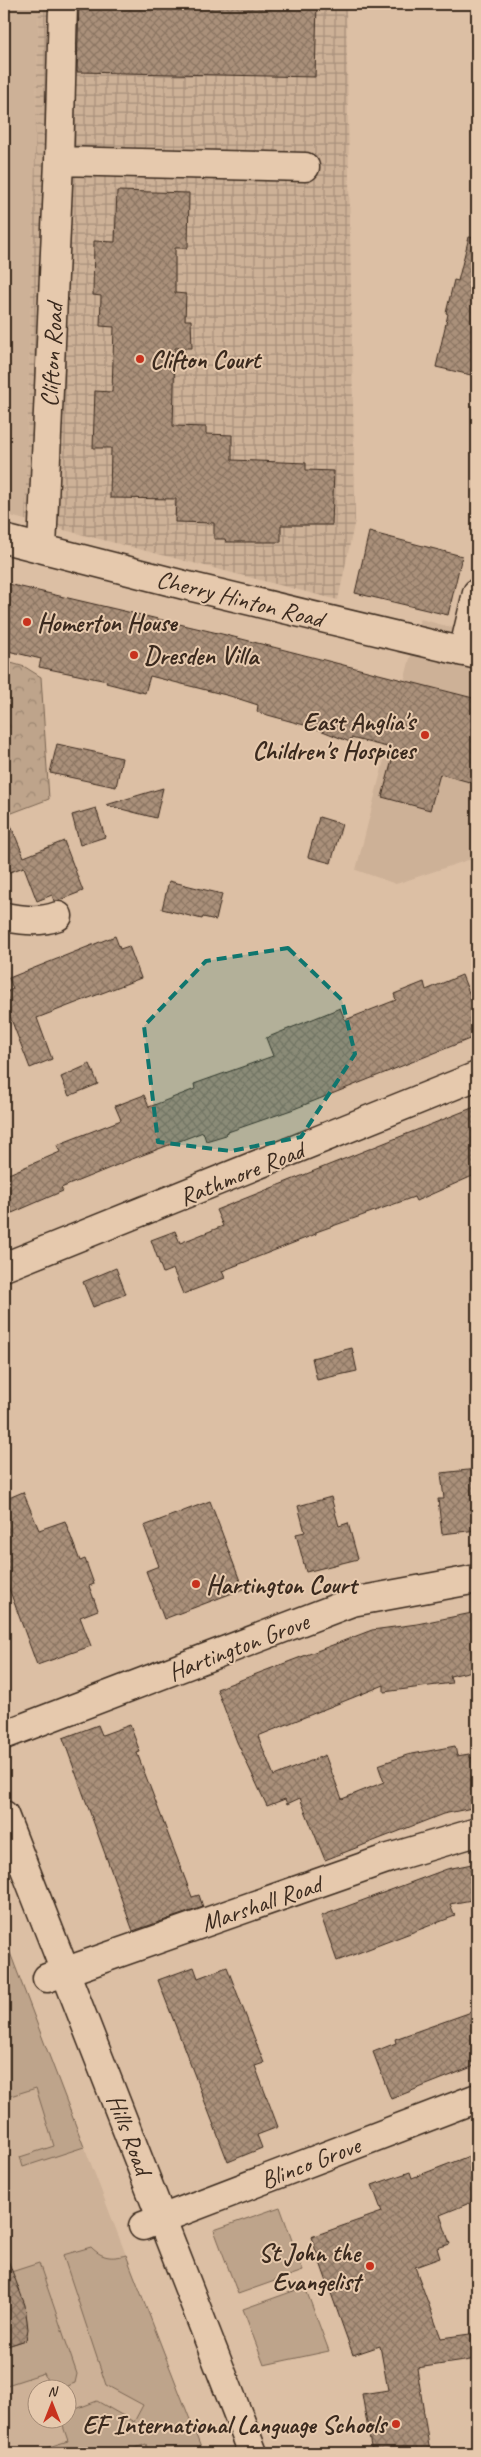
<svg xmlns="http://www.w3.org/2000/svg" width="481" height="2457" viewBox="0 0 481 2457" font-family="Caveat,sans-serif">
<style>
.built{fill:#cdb197;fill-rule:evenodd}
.industrial{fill:url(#industrial-grid)}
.green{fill:#bea48b;stroke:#7c6754}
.forest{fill:url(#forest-crowns);stroke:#7c6754}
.building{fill:url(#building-cross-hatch);stroke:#3b2a1e}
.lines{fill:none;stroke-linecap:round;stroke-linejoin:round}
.minor-casing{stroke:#3b2a1e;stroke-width:31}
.major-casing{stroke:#3b2a1e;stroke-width:31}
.minor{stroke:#e6c9ad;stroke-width:28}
.major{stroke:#e6c9ad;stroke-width:28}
.marked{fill:#0f766e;fill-opacity:0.2;stroke:#0f766e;stroke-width:4;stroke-dasharray:10 6;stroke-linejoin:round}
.poi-dot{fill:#c8321e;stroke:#e6c9ad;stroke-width:2}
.labels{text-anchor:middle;stroke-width:4;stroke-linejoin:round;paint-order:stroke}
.street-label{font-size:25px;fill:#3b2a1e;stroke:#e6c9ad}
.poi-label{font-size:25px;font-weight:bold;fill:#3b2a1e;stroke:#e6c9ad;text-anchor:start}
</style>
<defs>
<pattern id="industrial-grid" width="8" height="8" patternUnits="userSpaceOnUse" patternTransform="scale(1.25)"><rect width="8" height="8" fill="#cdb197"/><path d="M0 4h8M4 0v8" fill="none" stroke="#a8907b"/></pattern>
<pattern id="forest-crowns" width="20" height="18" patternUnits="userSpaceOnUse" patternTransform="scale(1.25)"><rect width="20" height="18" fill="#bea48b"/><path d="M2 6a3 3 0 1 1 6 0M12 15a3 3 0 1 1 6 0" fill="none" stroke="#9c8671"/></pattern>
<pattern id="building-cross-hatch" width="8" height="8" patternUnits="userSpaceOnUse" patternTransform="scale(1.25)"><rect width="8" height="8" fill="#aa907a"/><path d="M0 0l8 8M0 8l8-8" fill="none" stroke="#8c7663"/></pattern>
</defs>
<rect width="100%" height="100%" fill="#dcbfa4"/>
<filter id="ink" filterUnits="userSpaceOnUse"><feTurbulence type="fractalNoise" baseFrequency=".02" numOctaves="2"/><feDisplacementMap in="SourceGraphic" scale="10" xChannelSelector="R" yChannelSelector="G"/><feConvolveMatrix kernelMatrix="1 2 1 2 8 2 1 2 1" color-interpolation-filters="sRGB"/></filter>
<g filter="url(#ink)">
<path class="built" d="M4,4H39L25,520L4,514Z
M420,619L477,634V862L468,860L396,884L356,870Z
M4,1937L124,2250L203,2453H4ZM38,2390H68V2420H38Z"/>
<path class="industrial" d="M39,4H346L355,520L338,600L25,520Z"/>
<path class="green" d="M4,1937L84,2147L23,2167L20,2157L54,2146L36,2088L4,2098Z
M280,2207L303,2271L238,2294L214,2230Z
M91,2247C102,2258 111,2259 126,2255L203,2453H149L146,2444L122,2453H29L68,2441L61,2420H68V2412L97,2401L134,2422L143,2405L106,2385L63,2255Z
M39,2263L77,2374L75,2383L59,2389H50L44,2373L4,2386V2347L26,2340C31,2311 20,2298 5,2274Z
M305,2287L329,2351L264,2365L243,2309Z"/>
<path class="forest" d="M4,661L25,667L41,677L49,799L4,816Z"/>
<path class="building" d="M79,4H317L315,77L77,72Z
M117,191L189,193L188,248H175V293L186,294L185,320H191L192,348H175L173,426L206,427V434L232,435V460L306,463V470L334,471L332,525H281V542H226L225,539H214V523L175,522L176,499L110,498L111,448H93L95,391L112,392L114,327L100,326L101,296L93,295L94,241L115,242Z
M469,237L477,238V351L471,375L436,367L448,314L446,313L454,280L458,281Z
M369,532L462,556L448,615L355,593Z
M4,583L222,634L477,699V784L440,774L430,810L382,797L395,749L351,738L350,742L315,728L257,712L258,705L230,696L150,676L145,693L106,683L107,681L39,667L41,659L4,650Z
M57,744L122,758L116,787L50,773Z
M163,788L156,818L106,805Z
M96,808L105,837L80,845L72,815Z
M4,809L24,857L64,841L83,891L57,901H54L52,895L37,901L24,867L4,874Z
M319,817L342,824L331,863L308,857Z
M169,881L222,894L216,920L203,917L202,919L162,909Z
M115,936L120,949L129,946L141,978L37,1018L52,1059L30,1068L4,1001V993L13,989L9,978Z
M462,975L477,1013V1036L294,1109L225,1133L226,1135L206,1141L203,1132L127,1161L61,1188L63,1191L12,1213L4,1193V1176L60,1152L57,1145L121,1120L115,1106L144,1095L149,1107L195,1089L194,1084L273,1056L266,1038L340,1008L345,1020L396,1000L394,994L424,982L426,990Z
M90,1064L98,1084L69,1096L61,1077Z
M477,1106V1174L416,1201L414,1197L316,1232V1234L222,1271L225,1278L183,1294L173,1269L163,1273L151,1240L175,1231L180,1243L223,1226L216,1210Z
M116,1268L126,1294L93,1307L83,1282Z
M352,1348L357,1371L317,1380L312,1358Z
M477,1469V1530L442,1534L438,1499H444L441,1473Z
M23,1492L39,1530L65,1521L80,1561L85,1559L94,1584L89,1586L98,1610L80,1617L91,1646L37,1665L4,1575V1500Z
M331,1497L339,1526L348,1523L358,1559L306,1572L296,1534L305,1532L298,1506Z
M210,1501L243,1589L164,1619L146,1571L159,1566L144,1526Z
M477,1612V1670L450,1676L452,1683L384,1692V1685L258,1736L274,1776L325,1755L342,1799L384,1782L378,1765L407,1755L455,1746L457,1756L469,1754L470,1758L477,1757V1807L443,1814L325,1860L300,1798L287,1804L285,1799L267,1806L237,1742L217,1689L372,1630L417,1624Z
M98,1725L102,1735L130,1725L140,1752L137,1753L192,1897L199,1895L203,1907L133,1931L63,1738Z
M477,1863V1899L450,1904L455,1916L337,1961L321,1916L447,1869Z
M194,1967L198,1978L227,1967L264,2063L255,2066L278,2127L257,2135L262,2148L228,2162L158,1980Z
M477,2010V2065L391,2099L373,2052L396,2043L395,2039Z
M477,2153V2200L440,2215L450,2244L437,2248L440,2258L415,2267L441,2338L477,2333V2359L417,2368L430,2453H372L362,2394L388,2390L380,2346L353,2355L311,2237L382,2212L372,2185L410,2172L412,2178Z
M6,2255L25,2305L28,2329L26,2340L4,2347V2256Z"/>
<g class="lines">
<defs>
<path id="minor" d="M59,161L305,167
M4,539L184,585L477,655
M42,548L59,161L63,4
M463,652L477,593
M4,917C23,920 39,923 58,916
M4,1267L477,1076
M4,1735L352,1602L477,1579
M47,1978L389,1858L477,1832
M143,2226L477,2098"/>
<path id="major" d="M4,1815L253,2453"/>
</defs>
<use href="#minor" class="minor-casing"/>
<use href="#major" class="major-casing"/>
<use href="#minor" class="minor"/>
<use href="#major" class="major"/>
</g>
</g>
<path class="marked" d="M288,948L342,1000L355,1054L301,1137L231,1151L158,1142L144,1026L206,961Z"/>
<g class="poi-dot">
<circle cx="140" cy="359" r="5"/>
<circle cx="27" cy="622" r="5"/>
<circle cx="134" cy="655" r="5"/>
<circle cx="425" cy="735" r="5"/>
<circle cx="196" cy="1584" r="5"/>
<circle cx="370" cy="2266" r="5"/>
<circle cx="396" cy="2424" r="5"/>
</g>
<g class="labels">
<g class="street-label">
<text transform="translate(51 355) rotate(-87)" y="9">Clifton Road</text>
<text transform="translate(240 598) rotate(14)" y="9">Cherry Hinton Road</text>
<text transform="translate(241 1173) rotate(-22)" y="9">Rathmore Road</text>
<text transform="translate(238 1646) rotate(-21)" y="9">Hartington Grove</text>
<text transform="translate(261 1903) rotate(-19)" y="9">Marshall Road</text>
<text transform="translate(130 2134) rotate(69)" y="9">Hills Road</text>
<text transform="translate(310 2162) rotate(-21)" y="9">Blinco Grove</text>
</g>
<g class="poi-label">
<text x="150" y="368">Clifton Court</text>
<text x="37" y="631">Homerton House</text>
<text x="144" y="664">Dresden Villa</text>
<text x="415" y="730" text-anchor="end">East Anglia's<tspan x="415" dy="29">Children's Hospices</tspan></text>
<text x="206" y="1593">Hartington Court</text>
<text x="360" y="2261" text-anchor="end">St John the<tspan x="360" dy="29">Evangelist</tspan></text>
<text x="386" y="2433" text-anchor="end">EF International Language Schools</text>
</g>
</g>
<rect width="481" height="2457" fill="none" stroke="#e6c9ad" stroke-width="20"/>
<rect x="10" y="10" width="461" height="2437" fill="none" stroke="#3b2a1e" stroke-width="2" filter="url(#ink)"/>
<g transform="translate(52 2404)"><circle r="24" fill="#e6c9ad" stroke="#a28974"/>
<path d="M0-4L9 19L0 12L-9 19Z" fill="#c8321e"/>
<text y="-8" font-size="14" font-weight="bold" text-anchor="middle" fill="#3b2a1e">N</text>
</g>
</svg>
